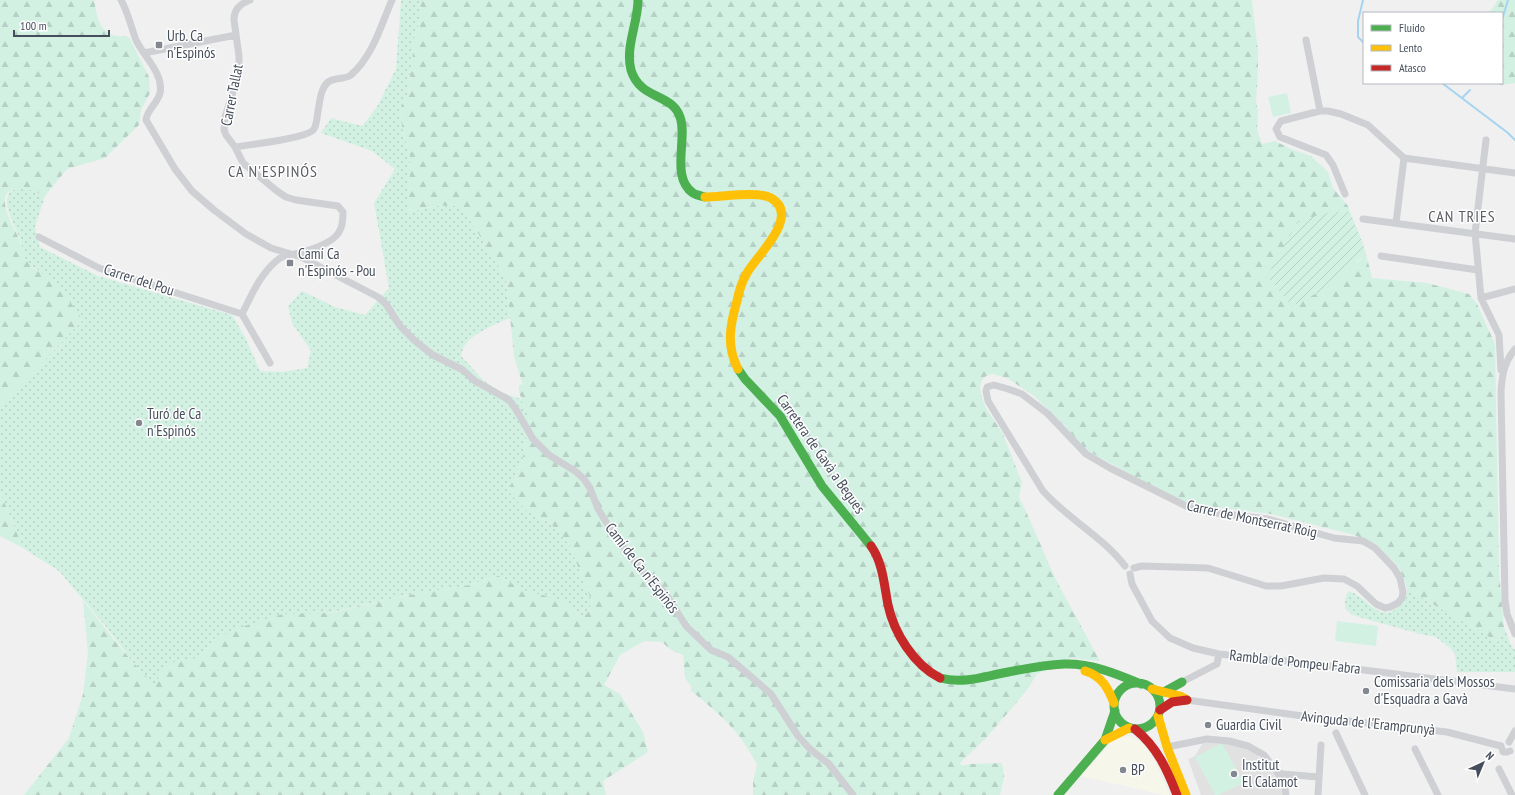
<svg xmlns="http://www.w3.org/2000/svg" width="1515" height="795" viewBox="0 0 1515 795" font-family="'PT Sans Narrow',sans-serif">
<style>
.commercial{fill:#f7f6eb}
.education{fill:#e2e1e1}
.grass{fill:url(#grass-dots)}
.forest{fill:url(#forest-firs)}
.garden{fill:url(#garden-furrows)}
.pitch{fill:#d2f1e3}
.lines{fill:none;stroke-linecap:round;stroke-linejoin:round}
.stream{stroke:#a5d4f1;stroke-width:2}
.street{stroke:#ced0d4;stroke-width:7}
.fast{stroke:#4caf50;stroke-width:9}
.slow{stroke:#ffc107;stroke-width:9}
.jam{stroke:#c62828;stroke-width:9}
.poi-dot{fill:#828790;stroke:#fff;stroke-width:1.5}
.labels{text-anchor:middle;stroke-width:3;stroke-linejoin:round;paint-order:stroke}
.poi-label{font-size:15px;fill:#464e5d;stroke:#fff;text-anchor:start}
.street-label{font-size:15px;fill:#464e5d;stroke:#fff}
.neighbourhood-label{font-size:16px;letter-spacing:1px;fill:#5b5d64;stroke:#fff}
</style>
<defs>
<pattern id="grass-dots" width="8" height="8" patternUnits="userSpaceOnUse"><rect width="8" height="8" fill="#d2f1e3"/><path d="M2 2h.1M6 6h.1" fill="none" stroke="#b6d0c5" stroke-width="1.8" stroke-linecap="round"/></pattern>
<pattern id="forest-firs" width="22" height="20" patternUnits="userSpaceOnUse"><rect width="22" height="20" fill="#d2f1e3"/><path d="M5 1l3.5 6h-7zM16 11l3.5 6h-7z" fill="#b6d0c5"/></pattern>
<pattern id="garden-furrows" width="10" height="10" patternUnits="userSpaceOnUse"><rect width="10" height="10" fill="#d2f1e3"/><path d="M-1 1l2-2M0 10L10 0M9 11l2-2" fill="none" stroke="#b6d0c5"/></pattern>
</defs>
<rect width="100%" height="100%" fill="#f0f0f0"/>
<path class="commercial" d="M1130,736L1144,744L1156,764L1170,795H1163L1081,776L1111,742L1121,737Z"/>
<path class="education" d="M1209,742L1233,743L1255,753L1268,766L1279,782L1283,795H1201L1188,759L1195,756L1202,744Z"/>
<path class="grass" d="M401,0H420L421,12L417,31L413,41V52L408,94L401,106L402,127L410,156L409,211C425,210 448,200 463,209L506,278L510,318C498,323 470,334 464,347C462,349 462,353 461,356L483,380L500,392L521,399L529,417L523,458L508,491L526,510L550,523L569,544L592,602C589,610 588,615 580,618L574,609L543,595L531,594L497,575L470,585L409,595L215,638L202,654L155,685L139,670L107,628L59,571L23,548L0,492V406L83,320L38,270C33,267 28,263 25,258C21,252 23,248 21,242C17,227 0,206 10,191C23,186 33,190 45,196L35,227L40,247L98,276L232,315L245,337L260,371L283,372L307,368L311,351L292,323L288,306L302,291L335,307L365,315L389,288L374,203L395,169L372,151L321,133L331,118L362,126L377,107L396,69Z
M1407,589L1498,642L1501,633L1504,627L1511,645L1515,650V672H1457L1455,654L1450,648L1436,637L1420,634L1352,615L1345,608C1345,602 1345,595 1349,591C1366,596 1379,623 1397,608C1404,603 1407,598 1407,589Z"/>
<path class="forest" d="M0,0H94C96,10 98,26 107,32C113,37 122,36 129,37L149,77L150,93L141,110L139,125L105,158L67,169L45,196C34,190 2,180 5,204C6,215 16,231 20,241C23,246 21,252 25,258C32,270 46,274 55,283C66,294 74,308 83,320L0,406Z
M420,0H1252L1258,52V71L1256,102L1258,111L1257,130L1262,144L1275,141L1291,149L1311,156L1328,172L1333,188L1348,206L1350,212L1334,211L1357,263L1366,254L1372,278L1427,283L1469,294L1477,304L1495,344L1499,571L1504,627L1501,633L1498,642L1407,589L1405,581L1398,566L1376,544L1354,535L1271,514L1190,504L1143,481L1086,450L1063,424L1033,395L1007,378L992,374L986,376L982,380L980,386L981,395L986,408L1003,434L1019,475L1022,482L1019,498L1024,507L1056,580L1100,661L1072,658L1037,674L1027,690L1011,709L986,738L960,763L962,766L969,764L1002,763L1004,776L1000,795H753V781L757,765C740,731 721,715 691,691V686L685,678L683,655L671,650L662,642L644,641L620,655L604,685L620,694L643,732L648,752L603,781L606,795H24L69,738L83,694L88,653L83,601C107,629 128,660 155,685L161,672L173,662L190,661L202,654L215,638L250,624L283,614L330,613L409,595L470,585L497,575L531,594L543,595L567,603L574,609L580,618C588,615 589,610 592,602L569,544L550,523L526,510L508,491L523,458L529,417L524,408L519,391V386L522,383L514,356L506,278L463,209C450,201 424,209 409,211L410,156L402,127L401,106L408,94L413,52V41L417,31L421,12Z
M1498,0H1515V83L1501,85L1497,83H1502V13H1489Z
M0,492L23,548L0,536Z"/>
<path class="garden" d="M1334,211L1350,212L1362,241L1366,254L1325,289L1292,306L1267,276L1298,221Z"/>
<path class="pitch" d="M1287,93L1291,113L1273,117L1268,97Z
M1337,621L1378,626L1376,646L1335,641Z
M1222,743L1244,783L1218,795H1215L1195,757Z"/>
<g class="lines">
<path class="stream" d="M1363,0L1358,21V37L1364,43
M1502,20L1508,0
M1442,83L1508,133L1515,140
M1462,98L1470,90"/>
<path class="street" d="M121,0C128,12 131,27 136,40C143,56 164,73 160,93C158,103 147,109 146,120L175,169L192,191L214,210L246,234L271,248L301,257L378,297L386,304L400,326L415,341L433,355L463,370L475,381L509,400L515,408L533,439L549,455L575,471L584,479L590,488L598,509L611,530L627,552L646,575L666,594L686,626L711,650L728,657L771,694L798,736L810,749L829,764L853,795
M1306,40L1320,111
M144,53L236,35
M1486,140L1475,233L1481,298L1499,335L1501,370
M235,147C248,145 309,138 314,129C317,124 317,116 318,111C320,102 320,89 328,82C335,77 344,80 351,75C373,56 381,25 392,0
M1404,158L1515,173
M1345,194L1333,165L1326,155L1280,137L1276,129L1281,121L1320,111H1328L1341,114L1368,125L1404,158
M1363,219L1515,239
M1396,223L1404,158
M39,237L99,268L242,314L270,363
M1381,256L1478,270
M1481,298L1515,289
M242,314C252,294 261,272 280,258C284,256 290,255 295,254C307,251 335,243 340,230C343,225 343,218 343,212L338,206L296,200L286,197L277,191L243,163L235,147L226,135L224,130L225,117L239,73V56L234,20C234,9 240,4 250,0
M1515,349C1504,362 1502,375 1501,392L1505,600L1507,614L1515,634
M1125,566C1102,536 1068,519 1043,491L988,401L986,391L987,387L994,385L1008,389L1022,394L1048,414L1086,454L1110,468L1190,508L1207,512L1268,519L1334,538L1363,541L1375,548L1394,568L1400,578L1403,592L1402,598L1398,603L1390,607L1385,608L1376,604L1357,586L1344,579L1324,578L1281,586H1266L1208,568L1142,566L1134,568
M1130,574L1132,584L1152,621L1170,638L1193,648L1219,654L1324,665L1515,689
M1182,682L1217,664L1219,654
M1187,700L1303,716L1447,732L1501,746
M1336,733L1365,795
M1509,742L1515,731
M1501,746L1503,752H1507L1510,751
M1167,747L1207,739L1229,741L1248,746L1264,755L1277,772L1284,783L1286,795
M1415,749L1438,795
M1499,769L1512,795
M1277,772L1283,774L1318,777
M1318,795L1321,745"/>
<path class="fast" d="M638,0C638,23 625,47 631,70C640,100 672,93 680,117C688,138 670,177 693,193C696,195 701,196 705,197
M738,369L745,379L780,416L822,486L871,546
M940,678C962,684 982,677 1003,673C1023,669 1044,665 1064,664C1091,663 1117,674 1141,684
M1114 706a23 23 0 1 1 46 0a23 23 0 1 1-46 0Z
M1164,692L1182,682
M1058,795L1105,740L1115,711"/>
<path class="slow" d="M705,197C721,197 758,191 771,198C802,216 756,256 747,273C742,281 739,291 737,301C730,325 726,346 738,369
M1085,671C1102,676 1108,688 1114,703
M1152,689L1180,696L1187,700
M1158,716L1167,747L1186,795
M1105,740L1129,728"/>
<path class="jam" d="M871,546C883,563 884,584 888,605C894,633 914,665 940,678
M1160,710L1172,702L1187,700
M1135,729C1157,747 1167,769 1177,795"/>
</g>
<g class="poi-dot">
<rect x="155" y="41" width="8" height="8" rx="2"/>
<rect x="286" y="259" width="8" height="8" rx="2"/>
<circle cx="139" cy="423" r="4"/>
<circle cx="1366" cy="691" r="4"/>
<circle cx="1208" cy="725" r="4"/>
<circle cx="1123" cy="770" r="4"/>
<circle cx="1234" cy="774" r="4"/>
</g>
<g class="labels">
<g class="poi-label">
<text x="167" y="41">Urb. Ca<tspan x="167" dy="17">n’Espinós</tspan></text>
<text x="298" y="259">Camí Ca<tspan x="298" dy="17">n'Espinós - Pou</tspan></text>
<text x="147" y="419">Turó de Ca<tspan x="147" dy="17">n'Espinós</tspan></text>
<text x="1374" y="687">Comissaria dels Mossos<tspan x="1374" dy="17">d'Esquadra a Gavà</tspan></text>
<text x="1216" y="730">Guardia Civil</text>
<text x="1242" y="770">Institut<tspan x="1242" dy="17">El Calamot</tspan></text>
<text x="1131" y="775">BP</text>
</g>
<g class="street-label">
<text transform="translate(232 95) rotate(-79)" y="5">Carrer Tallat</text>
<text transform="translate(139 280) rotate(18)" y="5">Carrer del Pou</text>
<text transform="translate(821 454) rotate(55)" y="5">Carretera de Gavà a Begues</text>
<text transform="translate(1252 519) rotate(12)" y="5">Carrer de Montserrat Roig</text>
<text transform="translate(642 568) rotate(52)" y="5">Camí de Ca n'Espinós</text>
<text transform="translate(1295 662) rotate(6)" y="5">Rambla de Pompeu Fabra</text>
<text transform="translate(1368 723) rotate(6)" y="5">Avinguda de l'Eramprunyà</text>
</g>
<g class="neighbourhood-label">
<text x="273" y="177">CA N'ESPINÓS</text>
<text x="1462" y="222">CAN TRIES</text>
</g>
</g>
<rect x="1363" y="12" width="140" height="72" fill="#ffffff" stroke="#b5b8be"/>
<rect x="1371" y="25" width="20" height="6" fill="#4caf50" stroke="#b5b8be"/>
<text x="1399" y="32" font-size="12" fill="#464e5d">Fluido</text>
<rect x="1371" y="45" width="20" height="6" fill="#ffc107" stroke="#b5b8be"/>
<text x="1399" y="52" font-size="12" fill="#464e5d">Lento</text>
<rect x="1371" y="65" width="20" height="6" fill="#c62828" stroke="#b5b8be"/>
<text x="1399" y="72" font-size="12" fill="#464e5d">Atasco</text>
<g transform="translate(1483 763) rotate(44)" stroke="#ffffff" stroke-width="3" paint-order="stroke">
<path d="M0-3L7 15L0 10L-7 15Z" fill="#464e5d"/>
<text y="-6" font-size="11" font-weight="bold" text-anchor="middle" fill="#464e5d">N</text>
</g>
<path d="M14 30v6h95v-6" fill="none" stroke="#464e5d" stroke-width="2"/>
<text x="20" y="30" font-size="12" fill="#464e5d" stroke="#ffffff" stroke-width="3" paint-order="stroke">100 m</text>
</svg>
